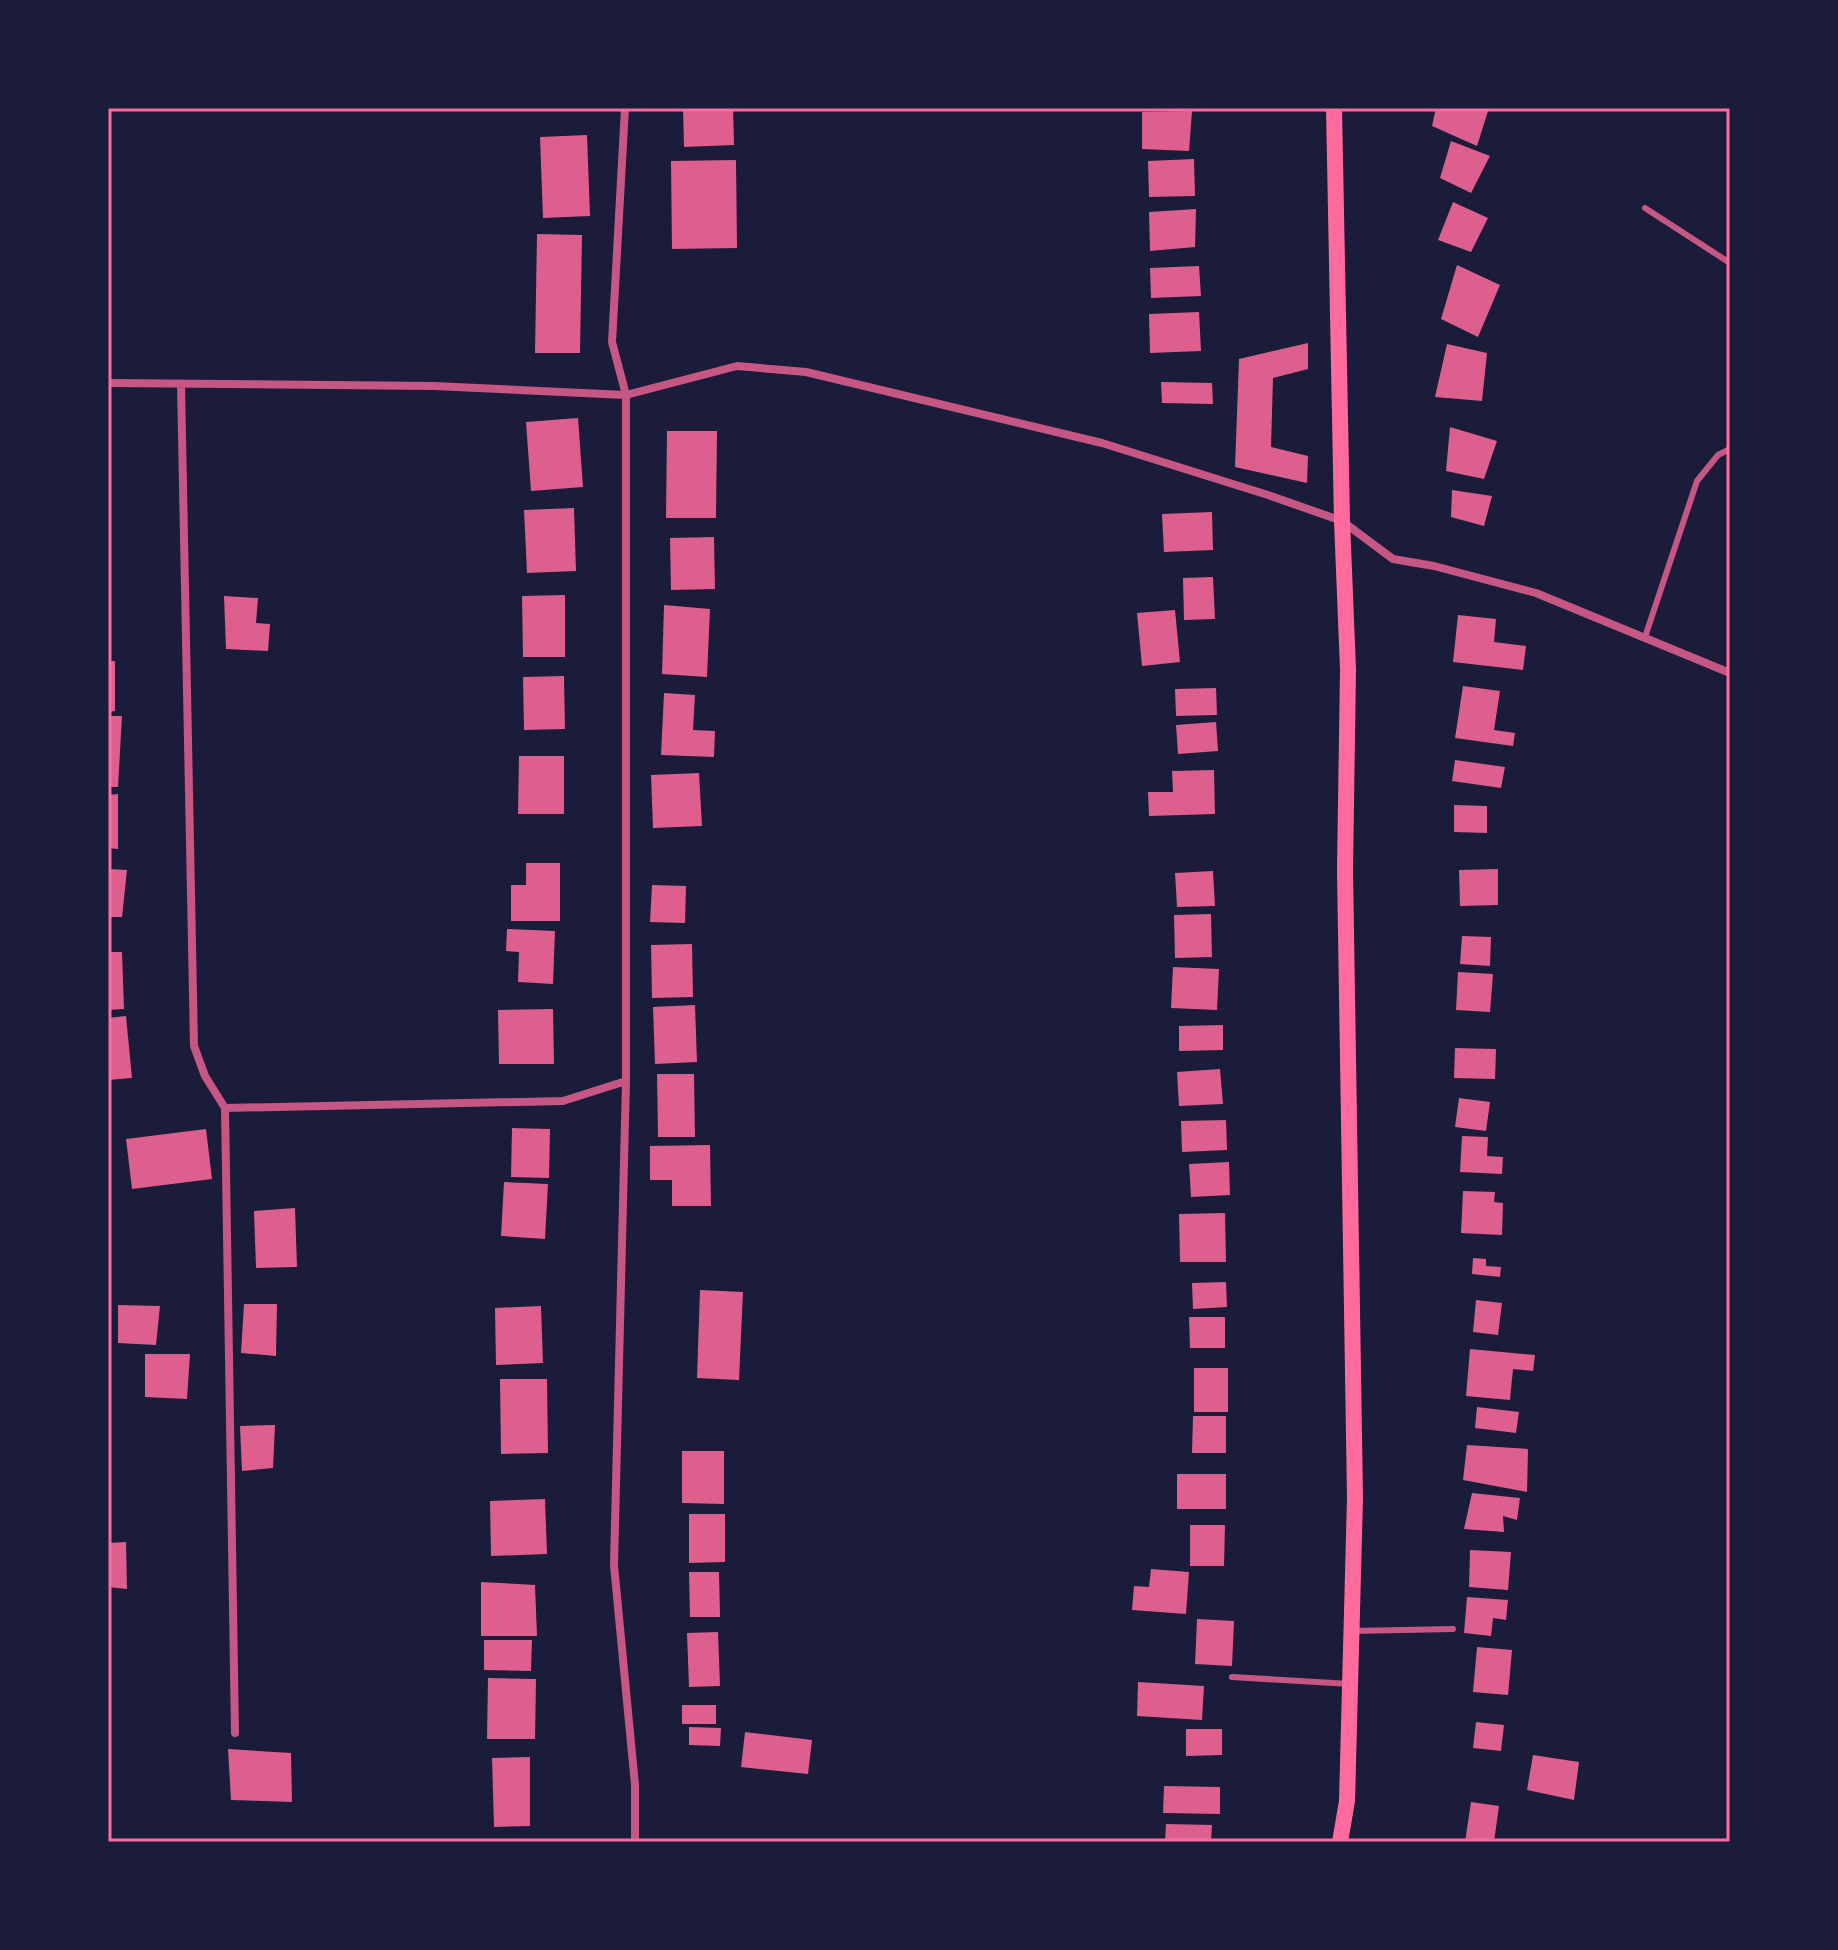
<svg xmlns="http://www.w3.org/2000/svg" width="1838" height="1950" viewBox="0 0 1838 1950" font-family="'Fira Sans',sans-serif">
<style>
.building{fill:#dd5f8e}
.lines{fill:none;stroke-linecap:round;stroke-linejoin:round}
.service{stroke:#c65784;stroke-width:6}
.minor{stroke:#c65784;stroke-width:8}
.secondary{stroke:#ff6b9d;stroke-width:16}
.neatline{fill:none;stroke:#ff6b9d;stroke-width:3}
</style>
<rect width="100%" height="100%" fill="#1b1b3a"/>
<path class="building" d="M683,108H733L734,145L684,147Z
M1436,108H1489L1477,146L1432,126Z
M1192,111L1189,151L1142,149V112Z
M587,135L590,216L543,218L540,137Z
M1451,141L1490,156L1471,193L1440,178Z
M1194,159L1195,196L1149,197L1148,161Z
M736,160L737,248L672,249L671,161Z
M1453,202L1488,218L1471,252L1438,240Z
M1196,209L1195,247L1150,251L1149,212Z
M537,234L582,235L580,353H535Z
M1457,265L1500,285L1478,337L1441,319Z
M1199,266L1201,296L1151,298L1150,268Z
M1199,312L1201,351L1150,353L1149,314Z
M1308,343V369L1273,378L1271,447L1308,456L1307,483L1235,467L1239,359Z
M1447,344L1487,353L1482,401L1435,397Z
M1161,382L1212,383L1213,404L1162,403Z
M578,418L583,487L531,491L526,422Z
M1450,427L1497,441L1484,479L1446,471Z
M667,431H717L716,518H666Z
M1452,490L1492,496L1484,526L1451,517Z
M574,508L576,571L527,573L524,510Z
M1212,512L1213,550L1164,552L1162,514Z
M714,537L715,589L671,590L670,538Z
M1213,577L1215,619L1184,620L1183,578Z
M565,595V657H523L522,596Z
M224,596L258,598L256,623L270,624L268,651L226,649Z
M664,605L710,609L707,677L662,674Z
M1175,610L1180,662L1142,666L1137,613Z
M1458,615L1496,619L1494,642L1526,646L1523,670L1453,662Z
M108,661H115V711L108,712Z
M564,676L565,729L524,730L523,677Z
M1463,686L1500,691L1494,730L1515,733L1513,746L1455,738Z
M1216,688L1217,715L1176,716L1175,689Z
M664,693L695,695L693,730L715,731L714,757L661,755Z
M108,716H122L118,787H108Z
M1216,722L1218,751L1178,754L1176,725Z
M519,756H564V814H518Z
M1455,760L1505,767L1501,788L1452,781Z
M1214,770L1215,814L1149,816L1148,792H1173L1172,771Z
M699,773L702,826L653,828L651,775Z
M118,794V849L108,848V795Z
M1454,805L1487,806V833L1454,832Z
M526,863H560V921H511V885H526Z
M108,869L127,870L122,917H108Z
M1498,869V905L1460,906L1459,870Z
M1213,871L1215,906L1177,907L1175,873Z
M652,885L686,886L685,923L650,922Z
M1211,914L1212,957L1175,958L1174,915Z
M507,929L555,931L553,984L518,982L519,952L506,951Z
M1462,936L1491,937L1490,966L1460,964Z
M692,944L693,997L652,998L651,945Z
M108,952H122L124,1009L108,1010Z
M1173,967L1219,969L1217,1010L1171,1008Z
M1458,972L1493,974L1490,1012L1456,1010Z
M695,1005L697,1062L655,1064L653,1007Z
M553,1009L554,1064H499L498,1010Z
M126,1016L132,1078L108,1080V1018Z
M1223,1025V1050L1179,1051V1026Z
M1455,1048L1496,1049L1495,1079L1454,1078Z
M1220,1069L1223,1104L1179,1106L1177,1072Z
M657,1074H694L695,1137H658Z
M1459,1098L1490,1102L1486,1131L1455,1127Z
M1226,1120L1227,1150L1182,1152L1181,1121Z
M512,1128L550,1129L549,1178L511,1177Z
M206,1129L212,1179L132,1189L126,1139Z
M1462,1136L1488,1137L1487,1156L1503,1157L1502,1174L1460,1172Z
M710,1145L711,1206H672V1180H650V1146Z
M1229,1162L1230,1195L1191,1197L1189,1164Z
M504,1182L548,1184L545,1239L501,1236Z
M1463,1191L1495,1192L1494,1202L1503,1203L1502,1235L1461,1233Z
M295,1208L297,1267L256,1268L254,1211Z
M1225,1213L1226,1262H1180L1179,1214Z
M1473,1258L1486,1259V1266L1501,1267L1500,1277L1472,1274Z
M1226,1282L1227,1307L1193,1309L1192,1283Z
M700,1290L743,1292L739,1380L697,1378Z
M1476,1300L1502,1303L1498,1335L1473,1332Z
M244,1304H277L276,1356L241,1353Z
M118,1305L160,1306L156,1345L118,1343Z
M541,1306L543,1363L496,1365L495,1308Z
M1189,1317H1225V1348H1190Z
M1470,1349L1535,1355L1533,1371L1513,1369L1510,1400L1466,1396Z
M145,1354H190L187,1399L145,1397Z
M1194,1368H1228V1412H1194Z
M500,1379H547L548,1453L501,1454Z
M1477,1407L1519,1412L1516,1433L1475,1428Z
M1193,1416H1226V1453H1192Z
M275,1425L273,1468L242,1471L240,1426Z
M1467,1445L1528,1449L1527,1492L1463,1480Z
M682,1451H724V1504L682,1503Z
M1177,1474H1226V1509H1177Z
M1472,1493L1520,1498L1517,1520L1503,1516L1504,1532L1464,1529Z
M545,1499L547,1554L491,1556L490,1501Z
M689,1514H725V1562L689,1563Z
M1190,1525H1225L1224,1566H1190Z
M126,1542L127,1589L108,1587V1543Z
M1470,1550L1511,1552L1508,1590L1469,1587Z
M1151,1569L1189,1572L1186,1614L1132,1610L1134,1586L1149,1587Z
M689,1572H719L720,1617H690Z
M481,1582L535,1585L537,1636H481Z
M1467,1597L1508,1600L1506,1620L1493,1618L1491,1636L1464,1633Z
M1197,1619L1234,1621L1232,1666L1195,1664Z
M718,1632L720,1686L689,1687L687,1633Z
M484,1640H532L531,1671L484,1670Z
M1477,1647L1512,1650L1508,1695L1473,1692Z
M488,1678L536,1679L535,1739H487Z
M1138,1682L1204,1686L1202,1720L1137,1716Z
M682,1705H716V1724H682Z
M1476,1722L1504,1725L1501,1751L1473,1748Z
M689,1727L721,1728L720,1746L689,1745Z
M1186,1729H1222V1755L1186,1756Z
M745,1732L812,1740L808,1774L741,1767Z
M228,1749L291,1753L292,1802L231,1800Z
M1533,1755L1579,1762L1574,1800L1527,1790Z
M530,1757V1826L494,1827L492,1758Z
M1164,1786L1220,1787V1814L1163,1813Z
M1471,1802L1499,1806L1494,1842H1465Z
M1166,1824L1212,1825L1211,1842H1165Z"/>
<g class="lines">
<path class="service" d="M1645,208L1730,263
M1645,637L1697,481L1718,455L1730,449
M1352,1631L1453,1629
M1232,1677L1350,1684"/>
<path class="minor" d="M625,108L612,342L626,395V1081L614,1565L635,1785V1842
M108,383L434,386L626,395L737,366L806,372L1102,443L1268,495L1342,521L1393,559L1434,566L1536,593L1730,673
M181,385L194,1046L205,1076L225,1108L235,1733
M225,1108L563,1101L626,1081"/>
<path class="secondary" d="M1334,108L1342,521L1348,669L1345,870L1355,1498L1347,1801L1340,1842"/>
</g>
<rect width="1838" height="1950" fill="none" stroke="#1b1b3a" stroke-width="220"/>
<rect x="110" y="110" width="1618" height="1730" class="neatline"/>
</svg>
